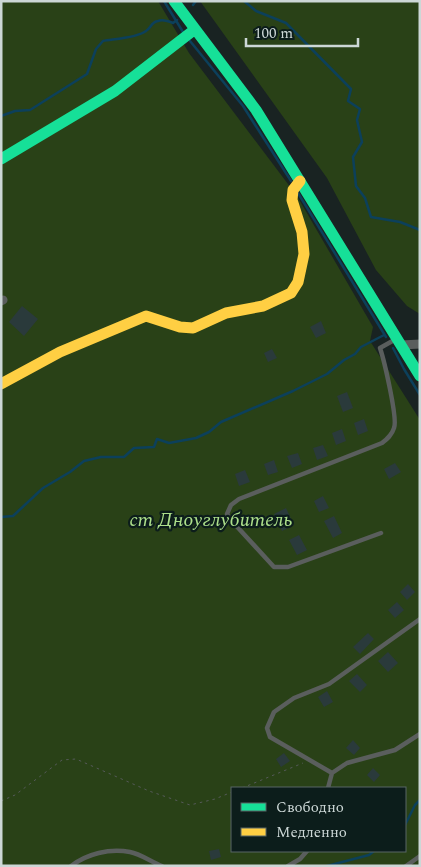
<svg xmlns="http://www.w3.org/2000/svg" width="421" height="867" viewBox="0 0 421 867" font-family="Spectral,serif">
<style>
.green{fill:#294117;fill-rule:evenodd}
.lines{fill:none;stroke-linecap:round;stroke-linejoin:round}
.stream{stroke:#0c405b;stroke-width:2.5}
.building{fill:#2a3a3b}
.path{stroke:#555a59;stroke-width:1;stroke-dasharray:2.5 4;stroke-linecap:butt}
.lane{stroke:#5a5e5d;stroke-width:4.5}
.street{stroke:#5a5e5d;stroke-width:9}
.fast{stroke:#16e098;stroke-width:11}
.slow{stroke:#ffcf43;stroke-width:11}
.labels{text-anchor:middle;stroke-width:4.5;stroke-linejoin:round;paint-order:stroke}
.park-label{font-size:20px;font-style:italic;fill:#ade08b;stroke:#0c1d1b}
</style>
<rect width="100%" height="100%" fill="#192322"/>
<path class="green" d="M1,1H158L189,53L297,196L373,327L370,341L420,420V866H1ZM232,788H405V851H232Z
M200,1H420V314L407,306L376,270L327,178Z"/>
<g class="lines">
<path class="stream" d="M164,1L183,32
M244,1L256,11L286,23L351,89L348,101L360,109L357,120L362,142L353,157L356,186L365,198L371,217L400,222L420,230
M193,5L196,1
M190,41L243,106L291,181
M1,116L15,111L30,110L87,74L96,49L103,41C114,39 137,38 146,31C151,28 151,22 158,21C163,19 168,21 173,23L177,20
M298,193L386,337
M393,348L404,369L420,395
M1,517L13,516L43,488L70,472L84,461L101,457H124L134,448L154,447L157,439L169,443L196,438L209,432L221,422L293,391L327,374L344,360L355,354L361,347L384,335
M405,825L415,805L420,800
M327,866L369,855L374,851"/>
</g>
<path class="building" d="M22,306L38,319L24,336L9,322Z
M321,321L326,333L316,338L310,327Z
M272,349L277,358L268,362L264,353Z
M347,392L353,408L343,412L337,396Z
M364,419L368,431L358,435L354,423Z
M342,429L346,441L336,445L332,433Z
M323,445L328,456L317,460L313,448Z
M298,453L302,464L292,468L287,456Z
M274,460L278,472L268,475L264,464Z
M395,463L401,472L389,479L384,469Z
M245,470L250,482L239,486L235,474Z
M323,496L329,508L319,512L314,501Z
M286,508L294,525L282,531L274,514Z
M334,516L342,533L333,538L324,521Z
M299,535L307,550L297,555L289,540Z
M408,584L415,592L407,600L400,592Z
M397,602L404,610L395,618L388,610Z
M368,633L374,639L360,654L353,647Z
M388,652L398,663L388,672L378,661Z
M357,674L367,685L360,692L349,681Z
M327,691L333,702L324,707L318,697Z
M353,740L360,748L354,755L346,748Z
M284,753L290,761L281,767L276,759Z
M373,768L380,775L374,782L367,775Z
M219,849L221,857L211,860L209,851Z"/>
<g class="lines">
<path class="path" d="M242,788L303,763
M1,801L15,795L62,760L76,759L149,791L190,805L215,799L232,792"/>
<path class="lane" d="M381,533L288,567H274L230,519L227,514L231,505L239,499L382,443C387,439 392,435 394,428C398,419 384,360 380,348L396,339
M332,773L270,737L267,728L274,712L294,698L329,684L420,619
M328,788L332,773L347,763L395,750L420,734
M71,866C87,854 109,848 130,852C141,854 151,862 162,866
M288,866L300,859L307,851
M406,866L420,856"/>
<path class="street" d="M1,301L3,300
M402,345L420,344"/>
<path class="fast" d="M174,1L256,110L420,376
M1,159L115,91L194,30"/>
<path class="slow" d="M1,384L60,352L146,316L180,327L193,328L226,313L263,306L291,293L298,282L304,254L302,232L292,200L293,190L300,181"/>
</g>
<g class="labels">
<g class="park-label">
<text x="211" y="526">ст Дноуглубитель</text>
</g>
</g>
<rect width="421" height="867" fill="none" stroke="#ccd7d6" stroke-width="5"/>
<rect x="231" y="787" width="175" height="65" fill="#0c1d1b" stroke="#596766"/>
<rect x="241" y="803" width="25" height="8" fill="#16e098" stroke="#596766"/>
<text x="276" y="812" font-size="15" fill="#ccd7d6">Свободно</text>
<rect x="241" y="828" width="25" height="8" fill="#ffcf43" stroke="#596766"/>
<text x="276" y="837" font-size="15" fill="#ccd7d6">Медленно</text>
<path d="M246 38v8h112v-8" fill="none" stroke="#ccd7d6" stroke-width="2.5"/>
<text x="254" y="38" font-size="15" fill="#ccd7d6" stroke="#0c1d1b" stroke-width="4" paint-order="stroke">100 m</text>
</svg>
